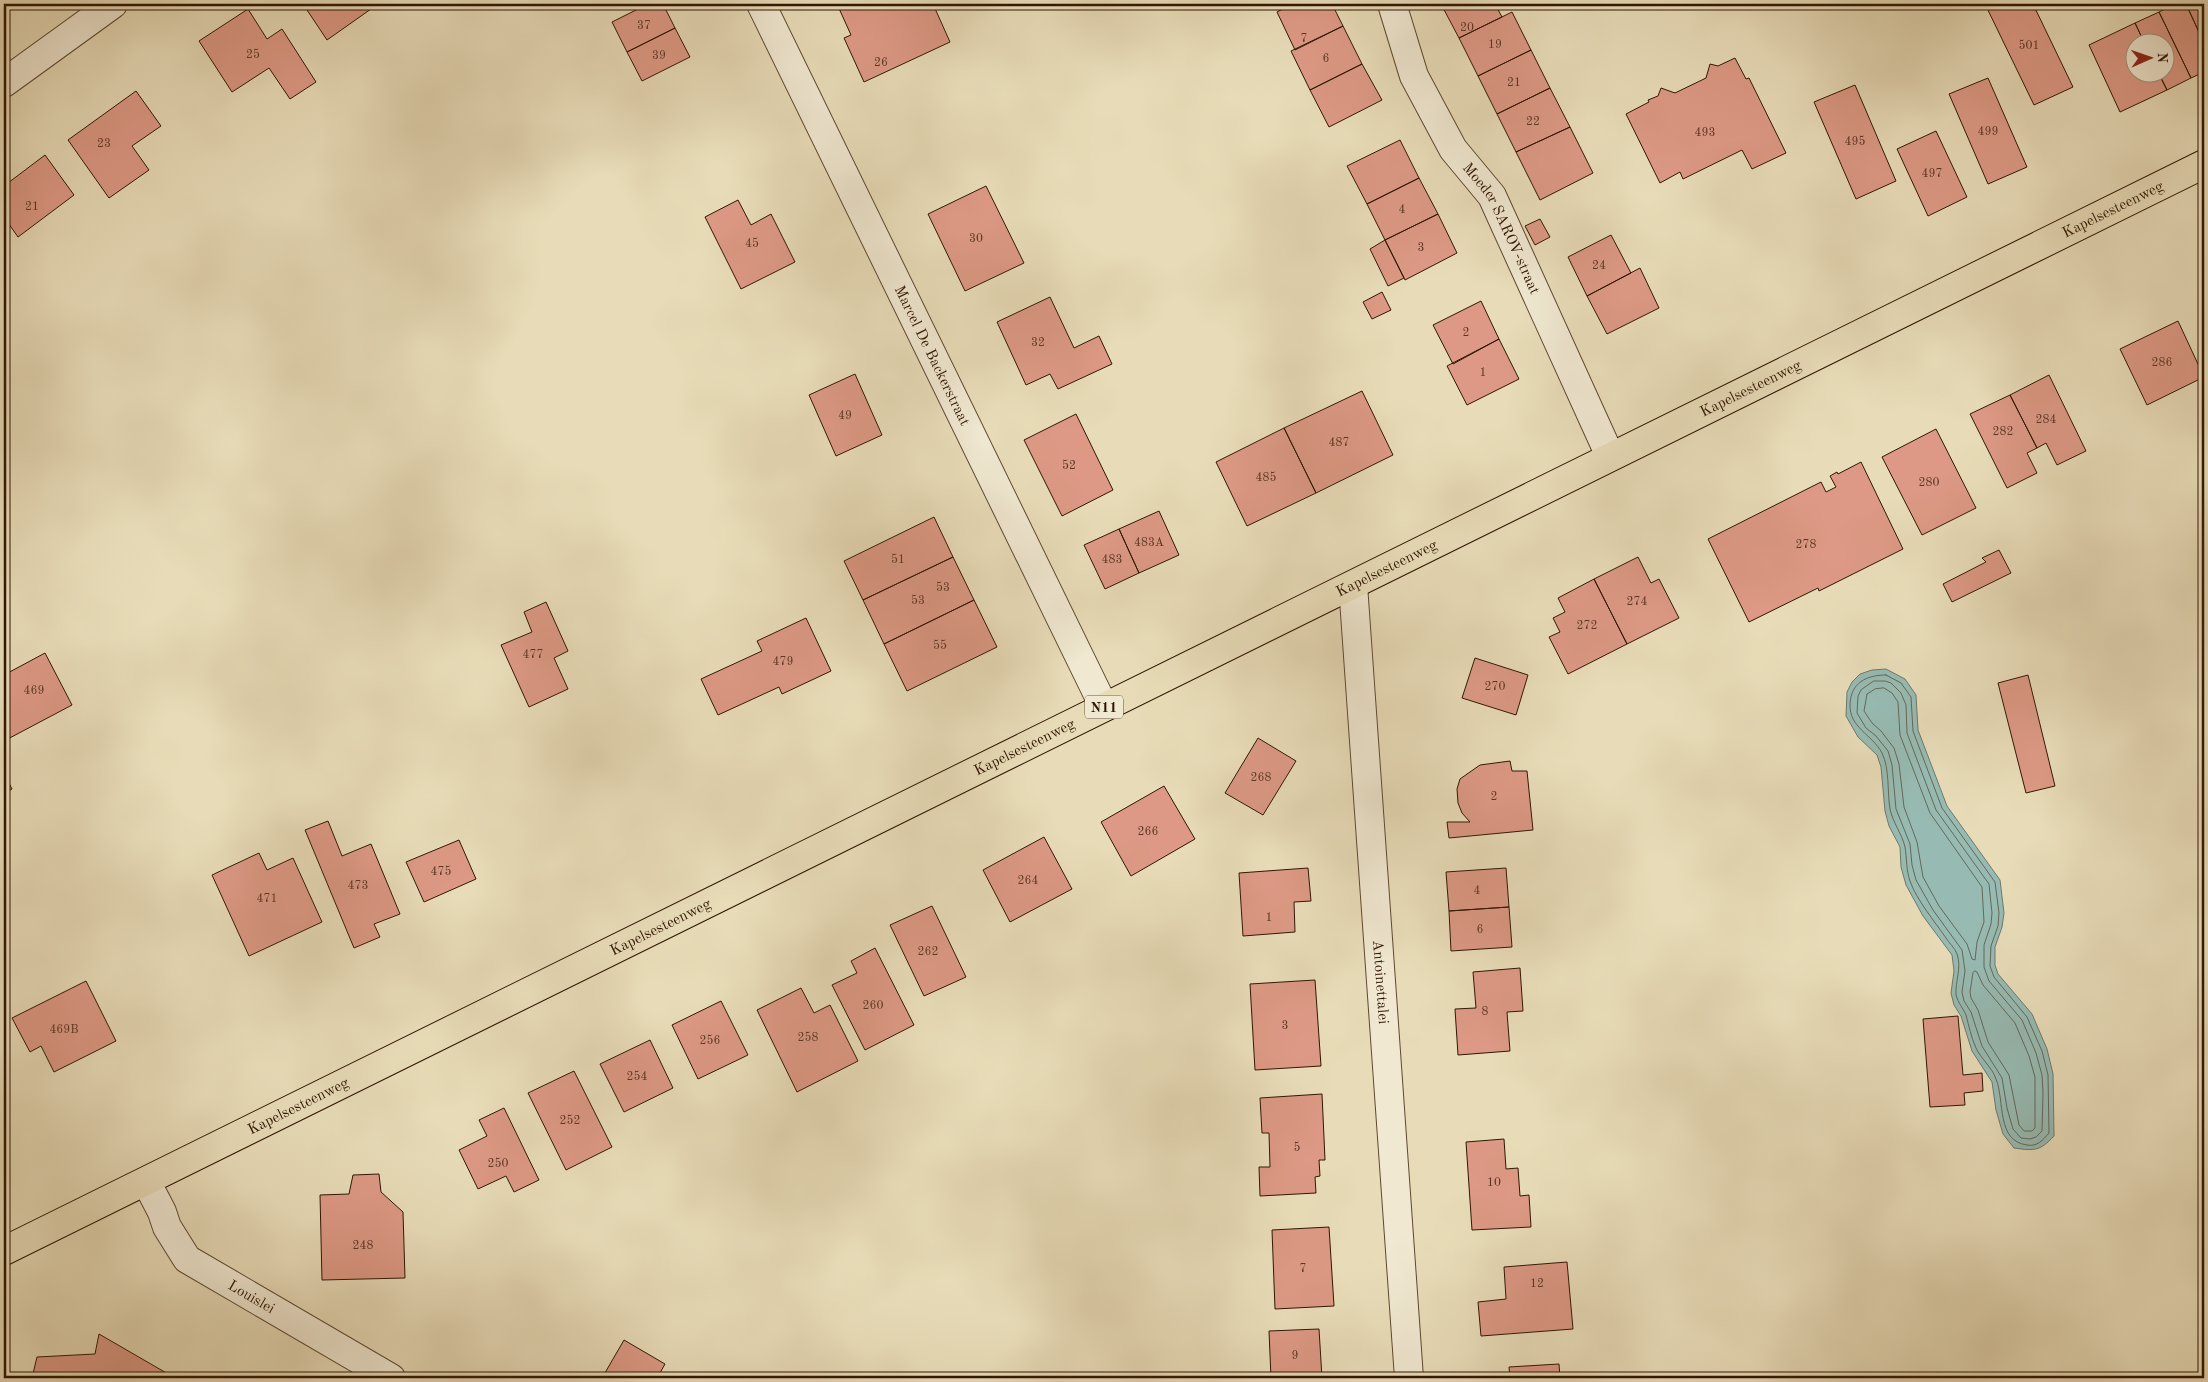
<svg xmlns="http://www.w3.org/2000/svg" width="2208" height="1382" viewBox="0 0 2208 1382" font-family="'Old Standard TT',serif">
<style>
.water{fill:#97bbb3;stroke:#6e796c}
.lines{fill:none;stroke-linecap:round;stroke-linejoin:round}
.shore{stroke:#64685a;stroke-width:1}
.building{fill:#dd9985;stroke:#301602}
.minor-casing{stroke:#5e4830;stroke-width:30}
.primary-casing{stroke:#301602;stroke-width:30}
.minor{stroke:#f0e8d1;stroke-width:28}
.primary{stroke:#e8dcb8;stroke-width:28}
.labels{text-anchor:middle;stroke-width:5;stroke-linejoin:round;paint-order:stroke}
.number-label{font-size:12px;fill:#5b3723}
.shield{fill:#f0e8d1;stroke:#6a5540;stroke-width:1}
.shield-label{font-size:14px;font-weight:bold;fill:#301602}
.street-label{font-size:15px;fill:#301602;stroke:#f0e8d1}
</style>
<rect width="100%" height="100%" fill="#e8dcb8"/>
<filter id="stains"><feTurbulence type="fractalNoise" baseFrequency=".004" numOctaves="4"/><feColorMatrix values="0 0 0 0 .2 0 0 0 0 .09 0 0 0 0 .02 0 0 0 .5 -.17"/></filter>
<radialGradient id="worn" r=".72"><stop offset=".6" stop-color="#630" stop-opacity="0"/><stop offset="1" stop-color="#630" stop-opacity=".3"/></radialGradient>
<path class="water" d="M1886,669L1905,679L1916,695L1918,730L1947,806L2000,880L2004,913L2002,927L1995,947V965L1998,974L2032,1014L2047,1049L2053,1074L2054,1136C2040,1151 2035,1151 2014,1148L2003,1134L1996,1110L1992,1082L1972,1051L1961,1016L1954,1005L1951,993L1954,971L1952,955L1923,916L1906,885L1901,867L1900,847L1889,826L1885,811L1881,767L1877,755L1858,737L1846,716L1847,692L1852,682L1860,674L1872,670Z"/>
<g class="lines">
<path class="shore" d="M1886,675L1901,683L1911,697L1913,731L1942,808L1995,882L1999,913L1998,926L1991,946L1990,966L1994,977L2027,1017L2042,1051L2048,1075L2049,1133C2043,1140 2037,1147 2027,1145C1996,1141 2005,1101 1996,1079C1992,1067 1981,1059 1976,1048C1971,1037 1969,1026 1966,1015C1963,1008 1958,1003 1956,995C1955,981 1962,968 1957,954C1955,948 1949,943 1946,938C1935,922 1916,899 1910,881C1906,870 1907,859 1905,847C1902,834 1893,823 1890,809C1887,791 1890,770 1882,753C1872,734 1849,728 1850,704C1851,683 1866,675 1886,675Z
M1874,681H1885L1891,683L1901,693L1906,705L1907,733L1936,810L1989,884L1992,913L1991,924L1984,945V967L1989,981L2022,1020L2036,1053L2042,1075L2043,1092L2042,1131L2036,1137L2030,1139L2021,1138L2013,1129L2007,1108L2002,1078L1982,1046L1971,1012L1964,1001L1962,992L1965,971L1962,950L1933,910L1916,880L1912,865L1910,844L1896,809L1892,765L1888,751L1876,736L1866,728L1857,713L1858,696L1861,690Z
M1884,688L1892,693L1898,702L1900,735L1930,813L1982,887L1984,922L1977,942L1975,960L1972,959L1967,944L1939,906L1923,877L1917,842L1904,807L1899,764L1894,748L1881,731L1872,723L1864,711L1867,694L1875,689Z
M1975,971L1977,972L1983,985L2015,1023L2029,1056L2035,1077V1128L2032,1131H2024L2019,1125L2009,1075L1988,1042L1978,1010L1971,998L1970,992L1973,973Z"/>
</g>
<path class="building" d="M303,4H368L371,9L327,40Z
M648,4H663L675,28L627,52L612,22Z
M837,4H933L950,42L864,82L844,38L851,35Z
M1292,4H1332L1343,26L1295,50L1277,12Z
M1441,4H1495L1502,17L1459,38Z
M1985,4H2033L2073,87L2034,105Z
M2175,4H2186L2204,43V72L2191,78L2159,12Z
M2186,4H2204V43Z
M248,9L267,39L282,29L316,82L290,99L269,68L232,92L199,41Z
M1512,12L1531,50L1478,76L1459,38Z
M2159,12L2191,78L2167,90L2158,72H2166V42H2144L2135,23Z
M2135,23L2144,42H2136V72H2158L2167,90L2120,112L2089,45Z
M1343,26L1362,64L1310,90L1291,51Z
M675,28L690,57L642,81L627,52Z
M1531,50L1550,88L1497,114L1478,76Z
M1735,58L1746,79L1749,78L1786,153L1752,169L1742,150L1683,179L1680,172L1660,183L1626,114L1649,102L1648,100L1658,96L1661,88L1675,93L1706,78L1710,64L1718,66Z
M1362,64L1382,100L1329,127L1310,90Z
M1988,78L2027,167L1988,184L1949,94Z
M1855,85L1896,181L1856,199L1814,102Z
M1550,88L1570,127L1516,152L1497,114Z
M136,91L161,126L132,146L149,170L109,198L68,140Z
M1570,127L1593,173L1540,200L1516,152Z
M1936,131L1967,197L1928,216L1897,149Z
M1400,140L1419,178L1367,204L1347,166Z
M45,155L74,195L18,237L4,217V186Z
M1419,178L1438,214L1385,240L1367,204Z
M986,186L1024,263L965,291L928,214Z
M738,200L751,225L771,214L795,262L741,289L705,217Z
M1438,214L1457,253L1405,280L1385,240Z
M1540,219L1550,237L1535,245L1525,226Z
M1611,235L1631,273L1587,296L1568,257Z
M1385,240L1404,278L1388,286L1370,249Z
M1640,268L1659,308L1607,334L1587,296Z
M1382,292L1391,310L1372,319L1363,302Z
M1050,297L1074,348L1099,336L1112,364L1058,389L1050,374L1026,385L997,322Z
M1481,301L1499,339L1453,364L1433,325Z
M2178,321L2204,377L2147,405L2120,349Z
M1499,339L1519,379L1467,405L1447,366Z
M855,374L882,435L836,456L809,395Z
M2049,375L2086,451L2057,465L2046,443L2037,448L2010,395Z
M1362,391L1393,455L1316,493L1284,428Z
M2010,395L2037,448L2027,453L2037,473L2007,488L1970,414Z
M1076,414L1113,490L1062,516L1024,440Z
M1284,428L1316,493L1247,526L1216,462Z
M1936,429L1976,508L1922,535L1882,457Z
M1861,462L1903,549L1819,591L1818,588L1749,622L1708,539L1821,482L1826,492L1836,487L1830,476L1837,472L1838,474Z
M1159,511L1179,555L1139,573L1119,529Z
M934,517L953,557L863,600L844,561Z
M1119,529L1139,573L1105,589L1084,545Z
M1999,550L2011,573L1952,602L1943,584L1986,562L1982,558Z
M953,557L974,600L884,644L863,600Z
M1638,557L1651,583L1659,579L1679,618L1627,644L1594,579Z
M1594,579L1627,644L1568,674L1549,637L1560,632L1553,618L1565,612L1558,598Z
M974,600L997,647L907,691L884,644Z
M546,602L568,651L554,658L568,689L529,707L501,645L532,632L524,612Z
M806,618L831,671L782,694L779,687L718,715L701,679L762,651L757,641Z
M45,653L72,705L4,741V675Z
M1475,658L1528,675L1516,715L1462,698Z
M2028,675L2055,786L2026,793L1998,683Z
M1258,738L1296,761L1263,815L1225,793Z
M1510,761L1512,771H1527L1533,830L1449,838L1447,822H1470L1462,813L1458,803L1457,789L1460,779L1480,765Z
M4,773L12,789L4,794Z
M1164,786L1195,839L1131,876L1101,822Z
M328,821L342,856L371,844L400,914L374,924L380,937L354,948L305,830Z
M1044,837L1072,889L1010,922L983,870Z
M459,840L476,879L424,902L406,862Z
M259,853L267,870L293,858L322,922L249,956L212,875Z
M1308,868L1311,901L1294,902L1295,932L1243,936L1239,873Z
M1506,868L1509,907L1449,911L1446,872Z
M932,906L966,977L924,996L890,925Z
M1509,907L1512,947L1451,951L1449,911Z
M875,948L914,1025L865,1050L832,985L857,973L851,961Z
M1520,968L1523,1011L1507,1012L1510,1051L1458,1055L1455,1009L1476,1008L1473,972Z
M1315,980L1321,1066L1255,1070L1250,984Z
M86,981L116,1041L54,1072L41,1046L30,1052L12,1018Z
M801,988L814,1013L830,1005L858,1061L797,1092L757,1010Z
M721,1001L748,1055L698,1079L672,1025Z
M1958,1016L1963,1075L1982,1073L1983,1091L1964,1093L1965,1105L1930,1107L1923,1019Z
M650,1040L673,1088L624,1112L600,1064Z
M574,1071L612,1147L566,1170L528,1093Z
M1322,1094L1325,1160H1319L1320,1176L1315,1177L1316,1193L1260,1196L1259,1167H1270L1269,1133H1262L1260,1098Z
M504,1108L539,1180L514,1192L506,1176L478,1189L459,1150L487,1136L479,1120Z
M1504,1139L1506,1169L1518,1168L1520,1196L1529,1195L1531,1227L1472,1230L1466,1142Z
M379,1174L381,1192L403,1212L405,1278L322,1280L320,1195L349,1194L353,1175Z
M1329,1227L1334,1306L1275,1309L1272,1230Z
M1567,1262L1573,1329L1481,1336L1478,1302L1506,1299L1504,1267Z
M1319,1329L1322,1378H1271L1269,1331Z
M99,1334L175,1378H32L37,1357L95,1354Z
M624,1340L665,1364L660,1373L669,1378H602Z
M1559,1364L1560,1378H1510L1509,1367Z"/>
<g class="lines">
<defs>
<g id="minor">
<path id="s1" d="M761,4L1104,707"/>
<path id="s2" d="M1392,4L1414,76L1453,149L1492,196L1610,456"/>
<path d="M4,83L113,4"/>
<path id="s3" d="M1353,585L1409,1378"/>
<path id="s4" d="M147,1183L162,1212L167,1227L187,1259L391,1378"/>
</g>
<g id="primary">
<path id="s5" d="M4,1251L2204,164"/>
</g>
</defs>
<use href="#minor" class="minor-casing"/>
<use href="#primary" class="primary-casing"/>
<use href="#minor" class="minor"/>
<use href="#primary" class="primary"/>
</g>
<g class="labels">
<g class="number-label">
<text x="644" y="29">37</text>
<text x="1467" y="31">20</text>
<text x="1304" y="42">7</text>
<text x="1495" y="48">19</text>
<text x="2029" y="49">501</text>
<text x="253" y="58">25</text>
<text x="659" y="59">39</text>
<text x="1326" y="62">6</text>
<text x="881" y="66">26</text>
<text x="1514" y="86">21</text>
<text x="1533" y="125">22</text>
<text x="1988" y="135">499</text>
<text x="1705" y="136">493</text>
<text x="1855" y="145">495</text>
<text x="104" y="147">23</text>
<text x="1932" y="177">497</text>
<text x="32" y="210">21</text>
<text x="1402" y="213">4</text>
<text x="976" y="242">30</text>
<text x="752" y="247">45</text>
<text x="1421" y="251">3</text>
<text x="1599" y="269">24</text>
<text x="1466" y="336">2</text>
<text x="1038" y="346">32</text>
<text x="2162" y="366">286</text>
<text x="1483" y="376">1</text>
<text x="845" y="419">49</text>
<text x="2046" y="423">284</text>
<text x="2003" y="435">282</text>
<text x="1339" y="446">487</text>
<text x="1069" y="469">52</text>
<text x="1266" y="481">485</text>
<text x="1929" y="486">280</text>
<text x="1149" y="546">483A</text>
<text x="1806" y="548">278</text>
<text x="898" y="563">51</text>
<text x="1112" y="563">483</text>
<text x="943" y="591">53</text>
<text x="918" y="604">53</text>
<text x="1637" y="605">274</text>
<text x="1587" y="629">272</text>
<text x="940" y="649">55</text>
<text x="533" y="658">477</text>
<text x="783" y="665">479</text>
<text x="1495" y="690">270</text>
<text x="34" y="694">469</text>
<text x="1261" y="781">268</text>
<text x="1494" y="800">2</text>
<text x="1148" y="835">266</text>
<text x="441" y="875">475</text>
<text x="1028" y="884">264</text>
<text x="358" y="889">473</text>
<text x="1477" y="894">4</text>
<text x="267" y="902">471</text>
<text x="1269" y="921">1</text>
<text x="1480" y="933">6</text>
<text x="928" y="955">262</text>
<text x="873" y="1009">260</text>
<text x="1485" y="1015">8</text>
<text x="1285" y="1029">3</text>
<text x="64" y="1033">469B</text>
<text x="808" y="1041">258</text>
<text x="710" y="1044">256</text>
<text x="637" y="1080">254</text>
<text x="570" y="1124">252</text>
<text x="1297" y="1151">5</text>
<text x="498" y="1167">250</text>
<text x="1494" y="1186">10</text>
<text x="363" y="1249">248</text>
<text x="1303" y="1272">7</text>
<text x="1537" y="1287">12</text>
<text x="1295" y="1359">9</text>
</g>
<rect class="shield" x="1085" y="695.5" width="38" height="23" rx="4"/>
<g class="shield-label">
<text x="1104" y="712">N11</text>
</g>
<g class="street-label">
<text dy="5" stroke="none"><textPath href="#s5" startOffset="2352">Kapelsesteenweg</textPath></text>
<text dy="5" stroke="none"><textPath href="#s2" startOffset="252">Moeder SAROV-straat</textPath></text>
<text dy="5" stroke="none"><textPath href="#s1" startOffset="391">Marcel De Backerstraat</textPath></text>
<text dy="5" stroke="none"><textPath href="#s5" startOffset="1948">Kapelsesteenweg</textPath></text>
<text dy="5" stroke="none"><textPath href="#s5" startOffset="1542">Kapelsesteenweg</textPath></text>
<text dy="5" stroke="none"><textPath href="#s5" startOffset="1138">Kapelsesteenweg</textPath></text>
<text dy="5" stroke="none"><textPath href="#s5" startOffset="732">Kapelsesteenweg</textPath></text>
<text dy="5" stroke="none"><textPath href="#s3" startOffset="398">Antoinettalei</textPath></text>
<text dy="5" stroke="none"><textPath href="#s5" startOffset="328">Kapelsesteenweg</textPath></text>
<text dy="5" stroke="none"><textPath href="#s4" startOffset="161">Louislei</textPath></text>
</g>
</g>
<rect width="2208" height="1382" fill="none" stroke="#e8dcb8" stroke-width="20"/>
<rect x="5" y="5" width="2198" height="1372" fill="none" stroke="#301602" stroke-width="2.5"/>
<rect x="10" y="10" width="2188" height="1362" fill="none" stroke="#301602"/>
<g transform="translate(2150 58) rotate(88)"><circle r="24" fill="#f0e8d1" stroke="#a3947e"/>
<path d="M0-4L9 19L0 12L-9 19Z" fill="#8f2418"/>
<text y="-8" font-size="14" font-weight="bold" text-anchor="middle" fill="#301602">N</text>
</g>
<rect width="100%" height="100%" filter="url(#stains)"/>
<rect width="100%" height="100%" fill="url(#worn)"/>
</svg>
